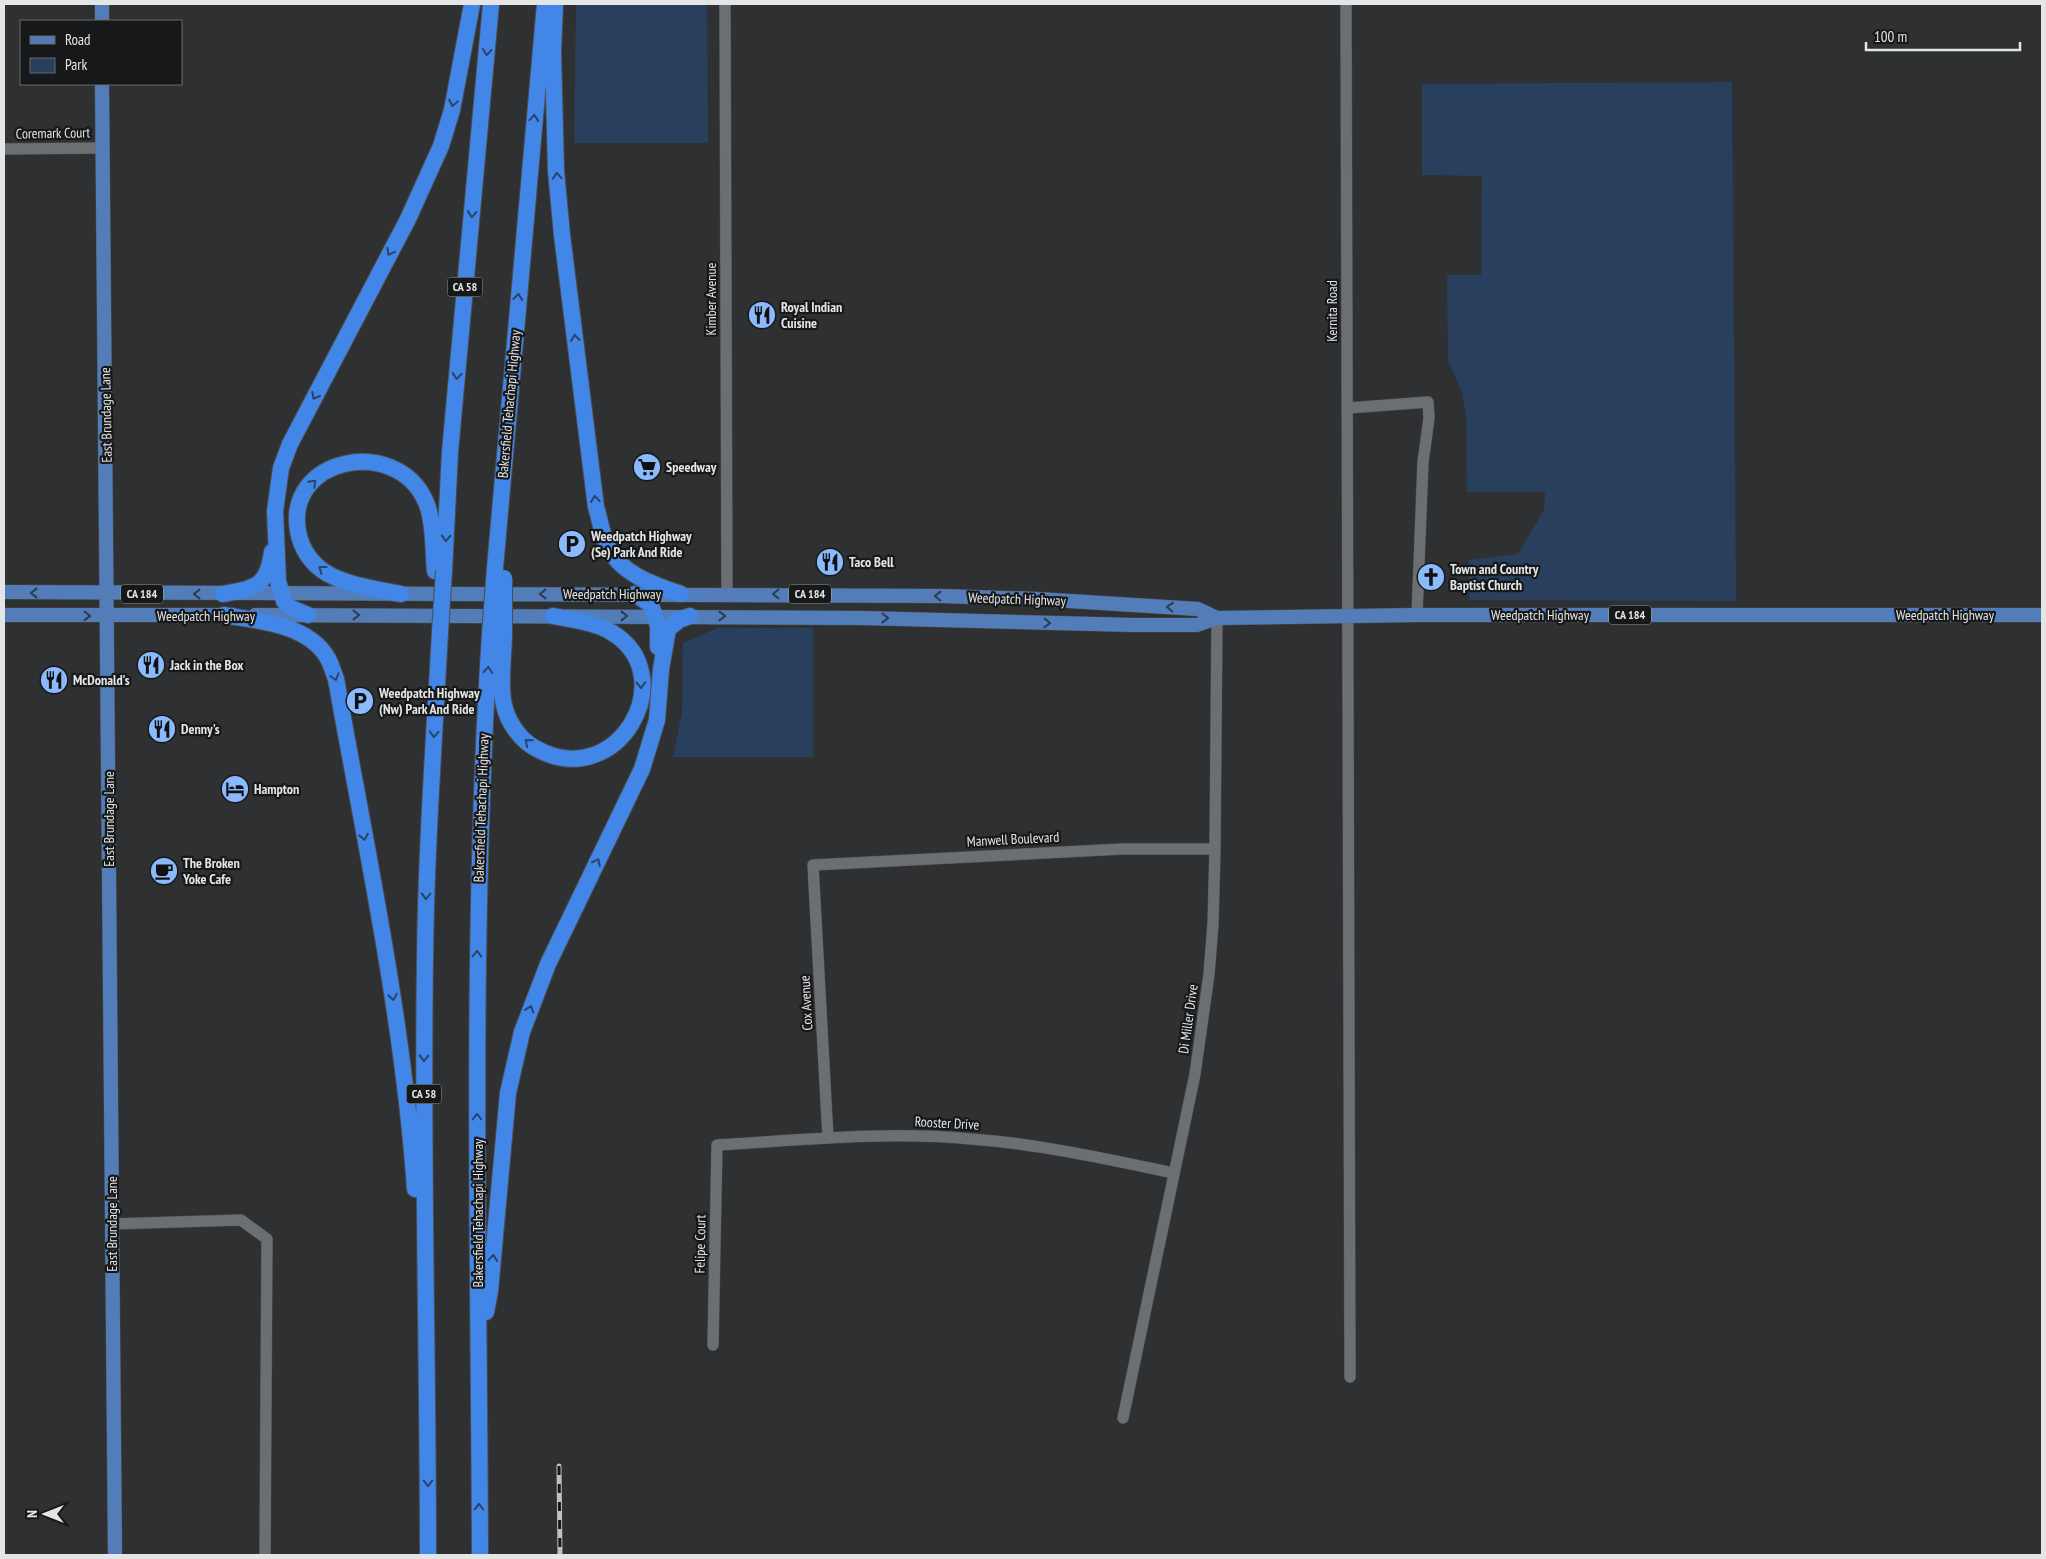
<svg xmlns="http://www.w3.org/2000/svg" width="2046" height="1559" viewBox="0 0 2046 1559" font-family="'PT Sans Narrow',sans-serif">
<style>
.green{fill:#293f5e}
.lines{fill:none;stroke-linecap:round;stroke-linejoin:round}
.minor-casing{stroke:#4c4d4f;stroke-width:12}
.major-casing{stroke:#4c4d4f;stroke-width:15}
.highway-casing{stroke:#4c4d4f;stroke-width:18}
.minor{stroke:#6c6f72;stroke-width:11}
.major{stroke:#537db8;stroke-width:14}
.highway{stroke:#4287e7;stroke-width:16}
.rail-casing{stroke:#bfc0c2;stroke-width:5}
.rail{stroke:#171819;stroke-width:3;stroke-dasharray:9;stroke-linecap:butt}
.highway-bridge-casing{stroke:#4c4d4f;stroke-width:18;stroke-linecap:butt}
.highway-bridge{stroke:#4287e7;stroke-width:16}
.oneway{stroke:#28446b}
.oneway2{stroke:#2c3b51}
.labels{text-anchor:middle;stroke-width:4.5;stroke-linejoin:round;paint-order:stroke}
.shield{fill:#171819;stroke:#a6a8a9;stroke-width:1}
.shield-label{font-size:12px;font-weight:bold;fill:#e4e5e7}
.street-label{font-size:14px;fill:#e4e5e7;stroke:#171819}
.poi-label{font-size:14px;font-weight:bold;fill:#e4e5e7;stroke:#171819;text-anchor:start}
</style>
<rect width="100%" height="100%" fill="#2e3032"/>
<path class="green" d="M576,4H707L708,143H574Z
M1732,82L1736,601L1469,600L1468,560L1518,554L1544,510L1545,492H1467L1466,414L1462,392L1448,361L1447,275H1481L1482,176L1422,175V84Z
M717,628H813V757H673L682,712L683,643Z"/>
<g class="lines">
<defs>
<path id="minor" d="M725,4L727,594
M1346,4L1350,1377
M4,149L102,148
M1348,408L1428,402L1429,418L1423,462L1417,615
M828,1138L813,865L1122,849H1215
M112,1224L241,1220L267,1239L265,1555
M713,1345L717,1145C801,1140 887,1131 971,1139C1040,1144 1107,1159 1174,1173
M1123,1418L1195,1074L1209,974L1213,924L1215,849L1217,618"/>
<path id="major" d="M102,4V21
M102,84L115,1555
M4,592L942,596L1037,599L1198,609L1217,618
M4,615H233
M255,615L862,618L1134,625H1197L1217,618L1417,615H2042"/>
<path id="highway" d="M555,4L553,52L556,171L562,235L596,507C600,520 602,534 607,545C620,574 654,585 681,594
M495,568L545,4
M444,571L450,452L491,4
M223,594C254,588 267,588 272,552
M401,594C377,589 350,586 328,574C312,565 301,549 298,531C285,457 395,436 425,500C434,518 433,551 435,571
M635,594L651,605L658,626V647
M224,615C258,621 307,624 327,657C331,663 333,672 336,679C366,848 403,1017 415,1189
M308,615L289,607L284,601L278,581L275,511L281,468L290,444L408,219L441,146L452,110L472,4
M504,633C504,653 499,686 504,705C508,723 521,741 537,749C618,793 684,675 611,632C594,622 572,620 553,616
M486,1312L490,1291L508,1093L522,1032L548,964L642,769L657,720L661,669L668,629L679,620L690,616
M428,1555C428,1357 422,1159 425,961C426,852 434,742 440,632
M480,1555C479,1248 470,941 490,634"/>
</defs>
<use href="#minor" class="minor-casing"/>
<use href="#major" class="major-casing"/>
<use href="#highway" class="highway-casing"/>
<use href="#minor" class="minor"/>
<use href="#major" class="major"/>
<use href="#highway" class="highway"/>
<defs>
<path id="rail" d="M559,1466L560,1555"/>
</defs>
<use href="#rail" class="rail-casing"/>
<use href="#rail" class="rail"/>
<defs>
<path id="highway-bridge" d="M440,632L444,571
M504,633V578
M490,634L495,568"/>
</defs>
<use href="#highway-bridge" class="highway-bridge-casing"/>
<use href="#highway-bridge" class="highway-bridge"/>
</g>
<defs><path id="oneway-chevron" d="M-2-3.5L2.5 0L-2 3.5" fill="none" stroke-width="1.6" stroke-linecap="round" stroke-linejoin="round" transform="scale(1.25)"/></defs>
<g class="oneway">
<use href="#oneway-chevron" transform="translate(487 52) rotate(95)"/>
<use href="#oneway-chevron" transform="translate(453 103) rotate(101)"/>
<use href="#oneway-chevron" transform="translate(534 118) rotate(-85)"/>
<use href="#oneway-chevron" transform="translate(557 176) rotate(-94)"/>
<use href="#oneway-chevron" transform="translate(472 214) rotate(95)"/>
<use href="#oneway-chevron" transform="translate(390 252) rotate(118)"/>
<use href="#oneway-chevron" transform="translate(518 297) rotate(-85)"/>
<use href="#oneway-chevron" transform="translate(575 338) rotate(-97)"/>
<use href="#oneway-chevron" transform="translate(457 376) rotate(95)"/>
<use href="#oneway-chevron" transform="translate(315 396) rotate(118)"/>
<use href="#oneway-chevron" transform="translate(313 483) rotate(-45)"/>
<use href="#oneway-chevron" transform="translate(595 499) rotate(-97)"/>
<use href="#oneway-chevron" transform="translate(446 538) rotate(93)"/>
<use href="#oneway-chevron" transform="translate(322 569) rotate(-143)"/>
<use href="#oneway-chevron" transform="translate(488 670) rotate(-86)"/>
<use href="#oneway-chevron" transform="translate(335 677) rotate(72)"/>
<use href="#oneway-chevron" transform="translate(641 685) rotate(87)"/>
<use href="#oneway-chevron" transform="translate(434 734) rotate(93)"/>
<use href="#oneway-chevron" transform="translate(528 742) rotate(-140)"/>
<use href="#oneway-chevron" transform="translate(364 837) rotate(80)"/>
<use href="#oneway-chevron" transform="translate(597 862) rotate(-64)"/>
<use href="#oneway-chevron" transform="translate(426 896) rotate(91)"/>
<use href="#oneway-chevron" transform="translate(477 954) rotate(-89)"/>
<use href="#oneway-chevron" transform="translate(393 997) rotate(80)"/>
<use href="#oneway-chevron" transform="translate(530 1009) rotate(-71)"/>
<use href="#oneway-chevron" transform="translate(424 1058) rotate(91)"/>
<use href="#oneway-chevron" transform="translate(477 1117) rotate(-90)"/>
<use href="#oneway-chevron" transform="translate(493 1258) rotate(-85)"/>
<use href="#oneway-chevron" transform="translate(428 1483) rotate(90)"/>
<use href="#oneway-chevron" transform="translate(479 1507) rotate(-90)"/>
</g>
<g class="oneway2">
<use href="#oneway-chevron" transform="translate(34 593) rotate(-180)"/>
<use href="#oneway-chevron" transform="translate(197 594) rotate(-180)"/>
<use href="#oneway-chevron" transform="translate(543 594) rotate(-180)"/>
<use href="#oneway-chevron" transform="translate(776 594) rotate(-180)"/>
<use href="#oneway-chevron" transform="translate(938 596) rotate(-179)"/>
<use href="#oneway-chevron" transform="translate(1170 607) rotate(-176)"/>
<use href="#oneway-chevron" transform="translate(356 615)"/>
<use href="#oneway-chevron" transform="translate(87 616) rotate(2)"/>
<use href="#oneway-chevron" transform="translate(624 616)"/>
<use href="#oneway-chevron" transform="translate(722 616)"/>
<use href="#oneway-chevron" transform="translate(885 618) rotate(1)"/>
<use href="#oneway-chevron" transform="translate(1047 623) rotate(2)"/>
</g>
<defs>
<symbol id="restaurant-disc" viewBox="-11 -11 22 22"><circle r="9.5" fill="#8bbafc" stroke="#171819"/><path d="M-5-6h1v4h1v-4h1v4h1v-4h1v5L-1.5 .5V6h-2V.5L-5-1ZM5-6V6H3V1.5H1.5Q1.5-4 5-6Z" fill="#111"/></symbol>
<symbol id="supermarket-disc" viewBox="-11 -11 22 22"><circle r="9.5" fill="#8bbafc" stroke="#171819"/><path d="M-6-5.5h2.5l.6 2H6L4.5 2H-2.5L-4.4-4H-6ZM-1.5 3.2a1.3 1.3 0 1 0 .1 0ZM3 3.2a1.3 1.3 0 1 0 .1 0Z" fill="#111"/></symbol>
<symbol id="parking-disc" viewBox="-11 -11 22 22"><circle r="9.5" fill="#8bbafc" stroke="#171819"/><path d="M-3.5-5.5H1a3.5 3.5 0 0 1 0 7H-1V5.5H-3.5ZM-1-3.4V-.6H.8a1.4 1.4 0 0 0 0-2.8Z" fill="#111"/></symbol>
<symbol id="church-disc" viewBox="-11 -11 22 22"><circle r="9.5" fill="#8bbafc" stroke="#171819"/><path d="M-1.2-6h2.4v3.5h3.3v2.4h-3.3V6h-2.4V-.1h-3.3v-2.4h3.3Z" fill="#111"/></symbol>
<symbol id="hotel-disc" viewBox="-11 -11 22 22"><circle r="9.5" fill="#8bbafc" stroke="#171819"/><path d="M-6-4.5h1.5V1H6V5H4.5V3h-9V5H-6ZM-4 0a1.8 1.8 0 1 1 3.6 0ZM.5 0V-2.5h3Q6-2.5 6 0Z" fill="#111"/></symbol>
<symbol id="cafe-disc" viewBox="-11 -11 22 22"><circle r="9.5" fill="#8bbafc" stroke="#171819"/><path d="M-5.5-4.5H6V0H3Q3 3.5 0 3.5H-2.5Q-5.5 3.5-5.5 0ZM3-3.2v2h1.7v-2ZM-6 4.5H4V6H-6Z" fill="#111"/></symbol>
</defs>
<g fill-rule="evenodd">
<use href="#restaurant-disc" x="746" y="299" width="32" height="32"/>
<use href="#supermarket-disc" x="631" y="451" width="32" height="32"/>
<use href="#parking-disc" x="556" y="528" width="32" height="32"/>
<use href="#restaurant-disc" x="814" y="546" width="32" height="32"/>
<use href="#church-disc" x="1415" y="561" width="32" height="32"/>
<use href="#restaurant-disc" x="135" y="649" width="32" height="32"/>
<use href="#restaurant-disc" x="38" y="664" width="32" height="32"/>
<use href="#parking-disc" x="344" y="685" width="32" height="32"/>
<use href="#restaurant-disc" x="146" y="713" width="32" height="32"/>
<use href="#hotel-disc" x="219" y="773" width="32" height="32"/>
<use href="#cafe-disc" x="148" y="855" width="32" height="32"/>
</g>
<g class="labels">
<g class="shield">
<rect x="447.5" y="277.5" width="35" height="19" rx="4"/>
<rect x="121" y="584.5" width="42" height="19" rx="4"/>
<rect x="789" y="584.5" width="42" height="19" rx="4"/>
<rect x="1609" y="605.5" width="42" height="19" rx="4"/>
<rect x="406.5" y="1084.5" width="35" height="19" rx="4"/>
</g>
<g class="shield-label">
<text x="465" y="291">CA 58</text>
<text x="142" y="598">CA 184</text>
<text x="810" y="598">CA 184</text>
<text x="1630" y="619">CA 184</text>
<text x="424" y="1098">CA 58</text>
</g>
<g class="street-label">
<text transform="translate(53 133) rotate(-1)" y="5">Coremark Court</text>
<text transform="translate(711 299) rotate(-90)" y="5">Kimber Avenue</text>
<text transform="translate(1332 311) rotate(-90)" y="5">Kernita Road</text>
<text transform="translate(509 404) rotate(-85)" y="5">Bakersfield Tehachapi Highway</text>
<text transform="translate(106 415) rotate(-91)" y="5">East Brundage Lane</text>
<text x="612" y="599">Weedpatch Highway</text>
<text transform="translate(1017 599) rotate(2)" y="5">Weedpatch Highway</text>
<text x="1540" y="620">Weedpatch Highway</text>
<text x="1945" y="620">Weedpatch Highway</text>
<text x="206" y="621">Weedpatch Highway</text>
<text transform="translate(481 808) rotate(-88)" y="5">Bakersfield Tehachapi Highway</text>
<text transform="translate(109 819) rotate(-90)" y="5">East Brundage Lane</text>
<text transform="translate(1013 839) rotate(-3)" y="5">Manwell Boulevard</text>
<text transform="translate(806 1003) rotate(-93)" y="5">Cox Avenue</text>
<text transform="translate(1188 1019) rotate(-82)" y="5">Di Miller Drive</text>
<text transform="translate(947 1123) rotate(3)" y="5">Rooster Drive</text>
<text transform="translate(478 1213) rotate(-90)" y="5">Bakersfield Tehachapi Highway</text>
<text transform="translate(112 1224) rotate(-90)" y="5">East Brundage Lane</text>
<text transform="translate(700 1244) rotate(-89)" y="5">Felipe Court</text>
</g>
<g class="poi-label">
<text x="781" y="312">Royal Indian<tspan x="781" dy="16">Cuisine</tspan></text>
<text x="666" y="472">Speedway</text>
<text x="591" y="541">Weedpatch Highway<tspan x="591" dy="16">(Se) Park And Ride</tspan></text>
<text x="849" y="567">Taco Bell</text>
<text x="1450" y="574">Town and Country<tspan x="1450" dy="16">Baptist Church</tspan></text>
<text x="170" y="670">Jack in the Box</text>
<text x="73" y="685">McDonald's</text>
<text x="379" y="698">Weedpatch Highway<tspan x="379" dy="16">(Nw) Park And Ride</tspan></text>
<text x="181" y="734">Denny's</text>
<text x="254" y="794">Hampton</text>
<text x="183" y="868">The Broken<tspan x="183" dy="16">Yoke Cafe</tspan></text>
</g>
</g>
<rect width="2046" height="1559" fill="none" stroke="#e4e5e7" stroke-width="10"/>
<rect x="20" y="20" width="162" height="65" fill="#171819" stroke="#696a6b"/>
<rect x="30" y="36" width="25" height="8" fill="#537db8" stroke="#696a6b"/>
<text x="65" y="45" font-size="15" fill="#e4e5e7">Road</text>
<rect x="30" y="58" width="25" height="15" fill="#293f5e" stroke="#696a6b"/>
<text x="65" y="70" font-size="15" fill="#e4e5e7">Park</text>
<g transform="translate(45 1514) rotate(270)" stroke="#171819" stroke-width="4" paint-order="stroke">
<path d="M0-4L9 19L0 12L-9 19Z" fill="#e4e5e7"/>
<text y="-8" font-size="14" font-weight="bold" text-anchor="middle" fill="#e4e5e7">N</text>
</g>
<path d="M1866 42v8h154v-8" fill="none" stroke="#e4e5e7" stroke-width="2.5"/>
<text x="1874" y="42" font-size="15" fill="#e4e5e7" stroke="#171819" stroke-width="4" paint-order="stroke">100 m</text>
</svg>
